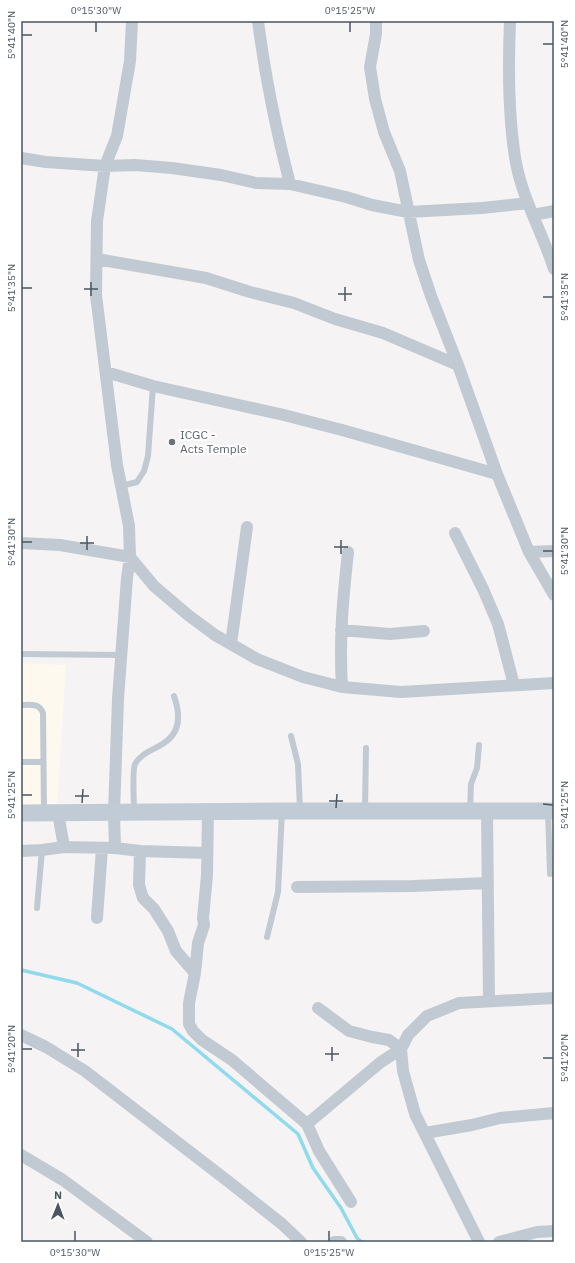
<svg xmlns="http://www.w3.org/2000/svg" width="575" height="1263" viewBox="0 0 575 1263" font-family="'IBM Plex Sans',sans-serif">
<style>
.commercial{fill:#fdf9ef}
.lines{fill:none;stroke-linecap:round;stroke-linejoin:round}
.stream{stroke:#90daee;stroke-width:3.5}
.lane{stroke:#c1cad2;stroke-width:6}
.street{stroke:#c1cad2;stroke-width:12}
.secondary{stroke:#c1cbd6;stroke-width:17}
.ticks{fill:none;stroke:#4a5661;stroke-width:1.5}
.worship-dot{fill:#6b7280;stroke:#fff;stroke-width:1.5}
.labels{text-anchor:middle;stroke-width:4;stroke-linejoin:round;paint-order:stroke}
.worship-label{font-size:12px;fill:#5b616d;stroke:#fff;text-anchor:start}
.neatline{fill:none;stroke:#4a5661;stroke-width:1.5}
.ticks-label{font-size:10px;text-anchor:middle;fill:#4a5661}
</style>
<rect width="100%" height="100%" fill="#f5f3f3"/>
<path class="commercial" d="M21,663L66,665L57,809L21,808Z"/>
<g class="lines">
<path class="stream" d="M21,970L77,983L172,1029L298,1134L313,1168L341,1208L357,1238L362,1242"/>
<path class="lane" d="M121,486L137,482L144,471L148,456L153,386
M21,654L121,655
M21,705C31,705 39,703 43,713L44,811
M291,736L298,764L300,809
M21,762H43
M365,809L366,748
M470,809L471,784L477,768L479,745
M134,810C134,802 132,770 135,764C141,753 154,750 164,743C181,732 180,713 174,696
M548,811L550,874
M37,908L42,850
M267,937L278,892L282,812"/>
<path class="street" d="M258,21C265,76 276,130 290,184
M376,21V34L370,67L375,99L384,132L400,171L419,260L431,296L458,365L497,474L529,552L554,595
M510,21C508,68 508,117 516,163C523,200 543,234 554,269
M21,158L46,162L105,166L135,165L172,168L221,175L256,183L290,184L346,197L372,205L408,212L482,208L528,203
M533,215L554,211
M97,259L206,278L250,292L294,303L335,319L383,333L458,365
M106,372L153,386L284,415L342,430L497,474
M455,533L483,589L498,624L514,685
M21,543L60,545L130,557L154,586L188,615L215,635L257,659L303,677L342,687L401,692L554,683
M529,552L554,551
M341,630L390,634L424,631
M231,644L247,527
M342,687C339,640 343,598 348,552
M208,811L207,875L203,918L204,925L198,943L195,973L189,1003V1024L193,1031L202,1040L232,1060L307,1124L319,1151L351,1202
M487,811L489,1001
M64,847L115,848L140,851L207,853
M115,848L114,813L118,699L127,578L130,557L129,526L117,465L96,295L97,221L105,166L117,136L130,61L132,21
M21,851L42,850L64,847L58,813
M140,851L139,885L143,898L154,909L168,931L176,951L195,973
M297,887L413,886L488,883
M97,918L102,848
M318,1008L349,1031L372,1037L389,1040L401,1049L403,1071L415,1114L479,1242
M21,1035L46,1047L85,1071L229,1182L282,1224L301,1242
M307,1124L381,1062L401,1049L408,1035L427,1016L459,1003L554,998
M425,1133L472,1125L500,1118L554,1113
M21,1155L63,1180L147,1242
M334,1242H341
M499,1242L537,1232L554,1231"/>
<path class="secondary" d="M21,813L282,811H554"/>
</g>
<path class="ticks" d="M96,32V22M350,32V22M22,35H32M543,44H553M22,288H32M84,289H98M338,294H352M91,296V282M543,297H553M345,301V287M22,542H32M80,543H94M334,547H348M87,550V536M543,551H553M341,554V540M22,795H32M75,796H89M329,801H343M82,803L83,789M543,804L553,805M336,808L337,794M22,1049H32M71,1050H85M325,1054H339M78,1057V1043M543,1058H553M332,1061V1047M75,1241V1231M329,1241V1231"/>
<circle class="worship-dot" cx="172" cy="442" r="4"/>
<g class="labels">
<g class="worship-label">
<text x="180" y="439">ICGC -<tspan x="180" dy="14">Acts Temple</tspan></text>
</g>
</g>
<rect width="575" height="1263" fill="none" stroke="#ffffff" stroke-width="44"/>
<g transform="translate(58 1205) rotate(1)" stroke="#ffffff" stroke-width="3" paint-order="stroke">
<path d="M0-3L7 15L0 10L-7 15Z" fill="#4a5661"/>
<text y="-6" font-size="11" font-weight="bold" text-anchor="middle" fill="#4a5661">N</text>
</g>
<rect x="22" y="22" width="531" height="1219" class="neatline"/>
<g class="ticks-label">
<text x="96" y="14">0°15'30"W</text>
<text x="350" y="14">0°15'25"W</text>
<text transform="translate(11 35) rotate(-90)" y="4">5°41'40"N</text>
<text transform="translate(564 44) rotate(-90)" y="4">5°41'40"N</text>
<text transform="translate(11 288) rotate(-90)" y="4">5°41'35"N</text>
<text transform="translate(564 297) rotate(-90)" y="4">5°41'35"N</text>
<text transform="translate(11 542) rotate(-90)" y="4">5°41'30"N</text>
<text transform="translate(564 551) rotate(-90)" y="4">5°41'30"N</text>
<text transform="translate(11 795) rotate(-90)" y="4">5°41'25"N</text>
<text transform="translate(564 805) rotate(-90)" y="4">5°41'25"N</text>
<text transform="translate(11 1049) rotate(-90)" y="4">5°41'20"N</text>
<text transform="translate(564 1058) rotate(-90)" y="4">5°41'20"N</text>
<text x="75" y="1256">0°15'30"W</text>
<text x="329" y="1256">0°15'25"W</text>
</g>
</svg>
